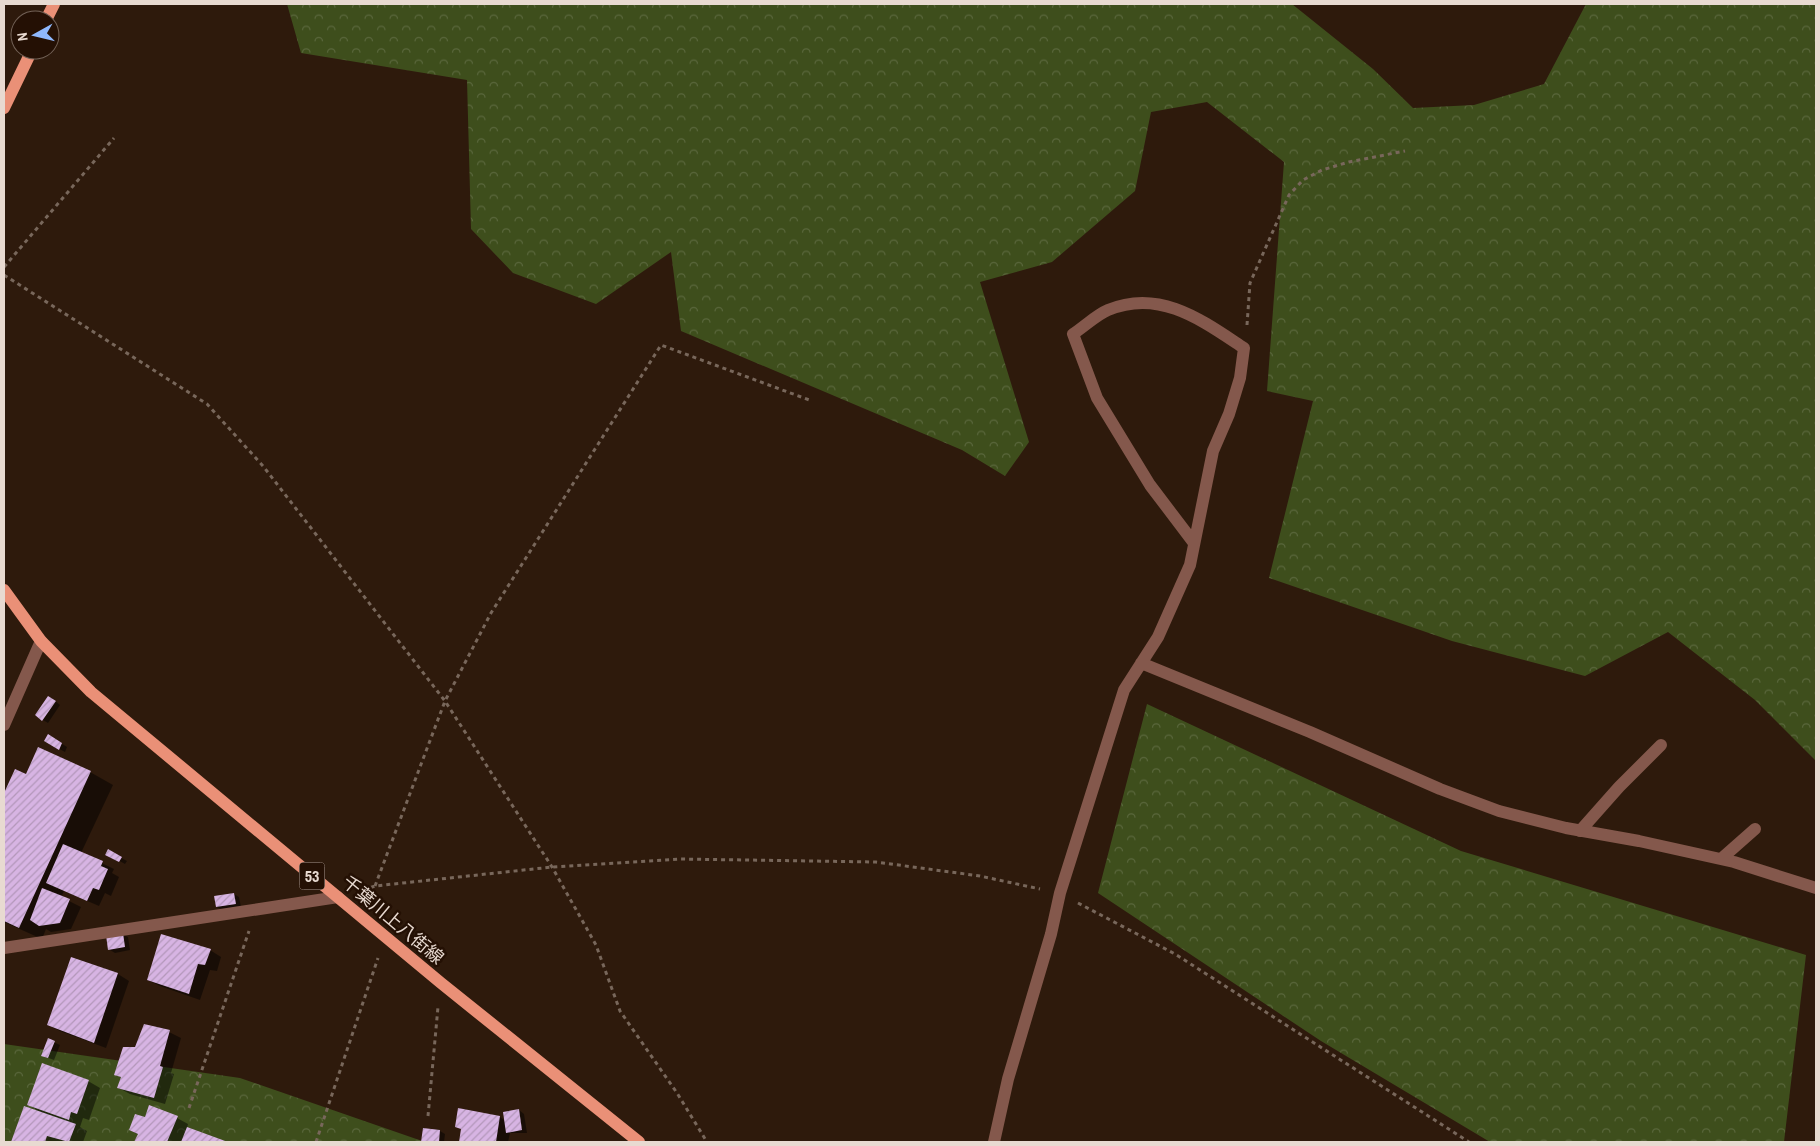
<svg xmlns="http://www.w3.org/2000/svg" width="1820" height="1146" viewBox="0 0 1820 1146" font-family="'Archivo Narrow','Noto Sans JP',sans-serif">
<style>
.forest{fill:url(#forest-crowns)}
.shadow{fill:#0007}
.building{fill:url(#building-hatch)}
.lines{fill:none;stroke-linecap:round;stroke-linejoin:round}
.path{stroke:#78675b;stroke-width:3;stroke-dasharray:4 4;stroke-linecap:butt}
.minor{stroke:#84584c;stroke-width:12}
.major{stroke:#ea9077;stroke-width:12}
.labels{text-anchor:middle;stroke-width:5;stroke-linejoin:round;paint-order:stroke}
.shield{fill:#241004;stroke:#ad9d94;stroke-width:1}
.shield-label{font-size:16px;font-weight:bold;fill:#e8dad1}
.street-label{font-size:18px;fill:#e8dad1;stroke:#241004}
</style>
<defs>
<pattern id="forest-crowns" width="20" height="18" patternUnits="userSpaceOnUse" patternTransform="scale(1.25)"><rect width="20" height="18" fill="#3e4e1c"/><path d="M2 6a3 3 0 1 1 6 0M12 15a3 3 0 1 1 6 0" fill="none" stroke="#5a673c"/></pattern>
<pattern id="building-hatch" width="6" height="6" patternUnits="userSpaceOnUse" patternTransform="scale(1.25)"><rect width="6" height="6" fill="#d7b4e3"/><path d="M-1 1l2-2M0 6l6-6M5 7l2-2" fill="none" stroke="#b397ba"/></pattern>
</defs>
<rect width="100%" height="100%" fill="#2e1a0c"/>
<path class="forest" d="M287,4H1292L1373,69L1413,108L1474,105L1544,84L1586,4H1816V761L1755,700L1668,632L1585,676L1452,641L1269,578L1313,401L1267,391L1284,162L1207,102L1151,112L1135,191L1052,262L980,282L1029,442L1005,476L962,450L681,331L671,252L596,304L513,273L471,229L467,80L301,53Z
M1147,704L1461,851L1806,955L1784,1142H1490L1321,1041L1098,893Z
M4,1044L240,1078L425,1142H4Z"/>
<path class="shadow" d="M54,700L60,705L48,723L43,720Z
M53,738L67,747L65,752L45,741Z
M16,770L26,775L90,772L113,785L81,853L114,869L112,873L119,877L111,896L105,893L99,906L64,891L61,897L81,907L71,929L51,932L46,929L42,939L4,922V796Z
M108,851L127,861L125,864L107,854Z
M234,894L239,897L241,907L223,910L217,907Z
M122,934L128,937L130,950L115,953L110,950Z
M210,950L221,957L217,971L210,970L200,1000L160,986L148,980Z
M118,974L129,981L106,1048L60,1031L48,1025Z
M169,1032L181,1038L171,1073L174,1074L165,1104L130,1094L119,1088L122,1078L116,1074L136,1049Z
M49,1040L60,1045L54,1060L43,1056Z
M88,1081L100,1088L89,1120L83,1118L80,1127L87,1131L83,1142H12L24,1107L41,1113L28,1104Z
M519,1110L524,1114L527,1133H510L508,1142H460L462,1129L500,1117L505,1121Z
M177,1118L188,1124L187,1128L225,1142H137L139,1135L130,1130L145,1119Z
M424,1129L440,1131L445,1134L444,1142H422Z"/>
<path class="building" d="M48,696L56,701L42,721L35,715Z
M48,734L62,743L59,750L44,741Z
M38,747L91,771L19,928L4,921V793L15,769L26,774Z
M63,844L103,861L101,866L108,869L99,890L93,888L87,901L46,883Z
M108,849L122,857L119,862L105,855Z
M42,888L70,899L60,923L39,926L30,920Z
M234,893L236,904L216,907L214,896Z
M123,933L125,947L108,950L106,935Z
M161,934L211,949L205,965L198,964L189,994L147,980Z
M71,957L118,973L94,1043L47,1025Z
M144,1024L170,1030L160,1066L163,1067L154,1098L117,1088L121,1077L114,1075L123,1047H135Z
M48,1038L55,1041L48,1058L41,1056Z
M42,1063L89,1080L77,1114L71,1112L69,1120L27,1105Z
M149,1105L178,1116L167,1142H134L138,1134L129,1130L135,1114L145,1117Z
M24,1106L76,1124L69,1142L47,1136L45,1142H11Z
M458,1108L500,1116L496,1142H459L461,1129L455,1127Z
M519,1109L522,1130L506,1133L503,1112Z
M187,1127L228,1142H181Z
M423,1128L440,1130L439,1142H421Z"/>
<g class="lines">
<path class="path" d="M4,267L114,138
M4,275L207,404L263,466L445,701L552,867L596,945L620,1011L677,1093L707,1142
M1247,325L1250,283L1289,195L1303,180L1322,170L1349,162L1405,151
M375,886L445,701L491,613L661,345L812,401
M363,890L375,886L552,867L680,859L876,862L980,876L1040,889
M1078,903L1175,954L1469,1142
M189,1108L249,931
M428,1116L438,1007
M316,1142L378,958"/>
<path class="minor" d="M1141,663L1310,732L1440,789L1499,811L1566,828L1639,841L1734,862L1816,888
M4,725L41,641
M1580,831L1619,787L1661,745
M1721,859L1755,829
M4,948L338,897
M994,1142L1008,1079L1051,934L1060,893L1124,690L1158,637L1190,565L1213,451L1229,414L1240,378L1244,348C1203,321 1160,288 1108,310C1096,315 1084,327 1073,334L1097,398L1150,485L1194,543"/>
<path class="major" d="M46,20L54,4
M4,108L32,50
M4,590L41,641L91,692L441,983L639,1142"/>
</g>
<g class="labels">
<rect class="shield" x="299.5" y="862.5" width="25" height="27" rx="4"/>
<g class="shield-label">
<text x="312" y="882">53</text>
</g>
<g class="street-label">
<text transform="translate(393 920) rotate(40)" y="6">千葉川上八街線</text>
</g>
</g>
<rect width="1820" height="1146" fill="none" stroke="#e8dad1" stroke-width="10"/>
<g transform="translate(35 35) rotate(262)"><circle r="24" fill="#241004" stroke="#726156"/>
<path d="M0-4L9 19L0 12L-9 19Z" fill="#8fb8fd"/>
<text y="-8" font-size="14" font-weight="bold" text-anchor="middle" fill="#e8dad1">N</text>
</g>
</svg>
